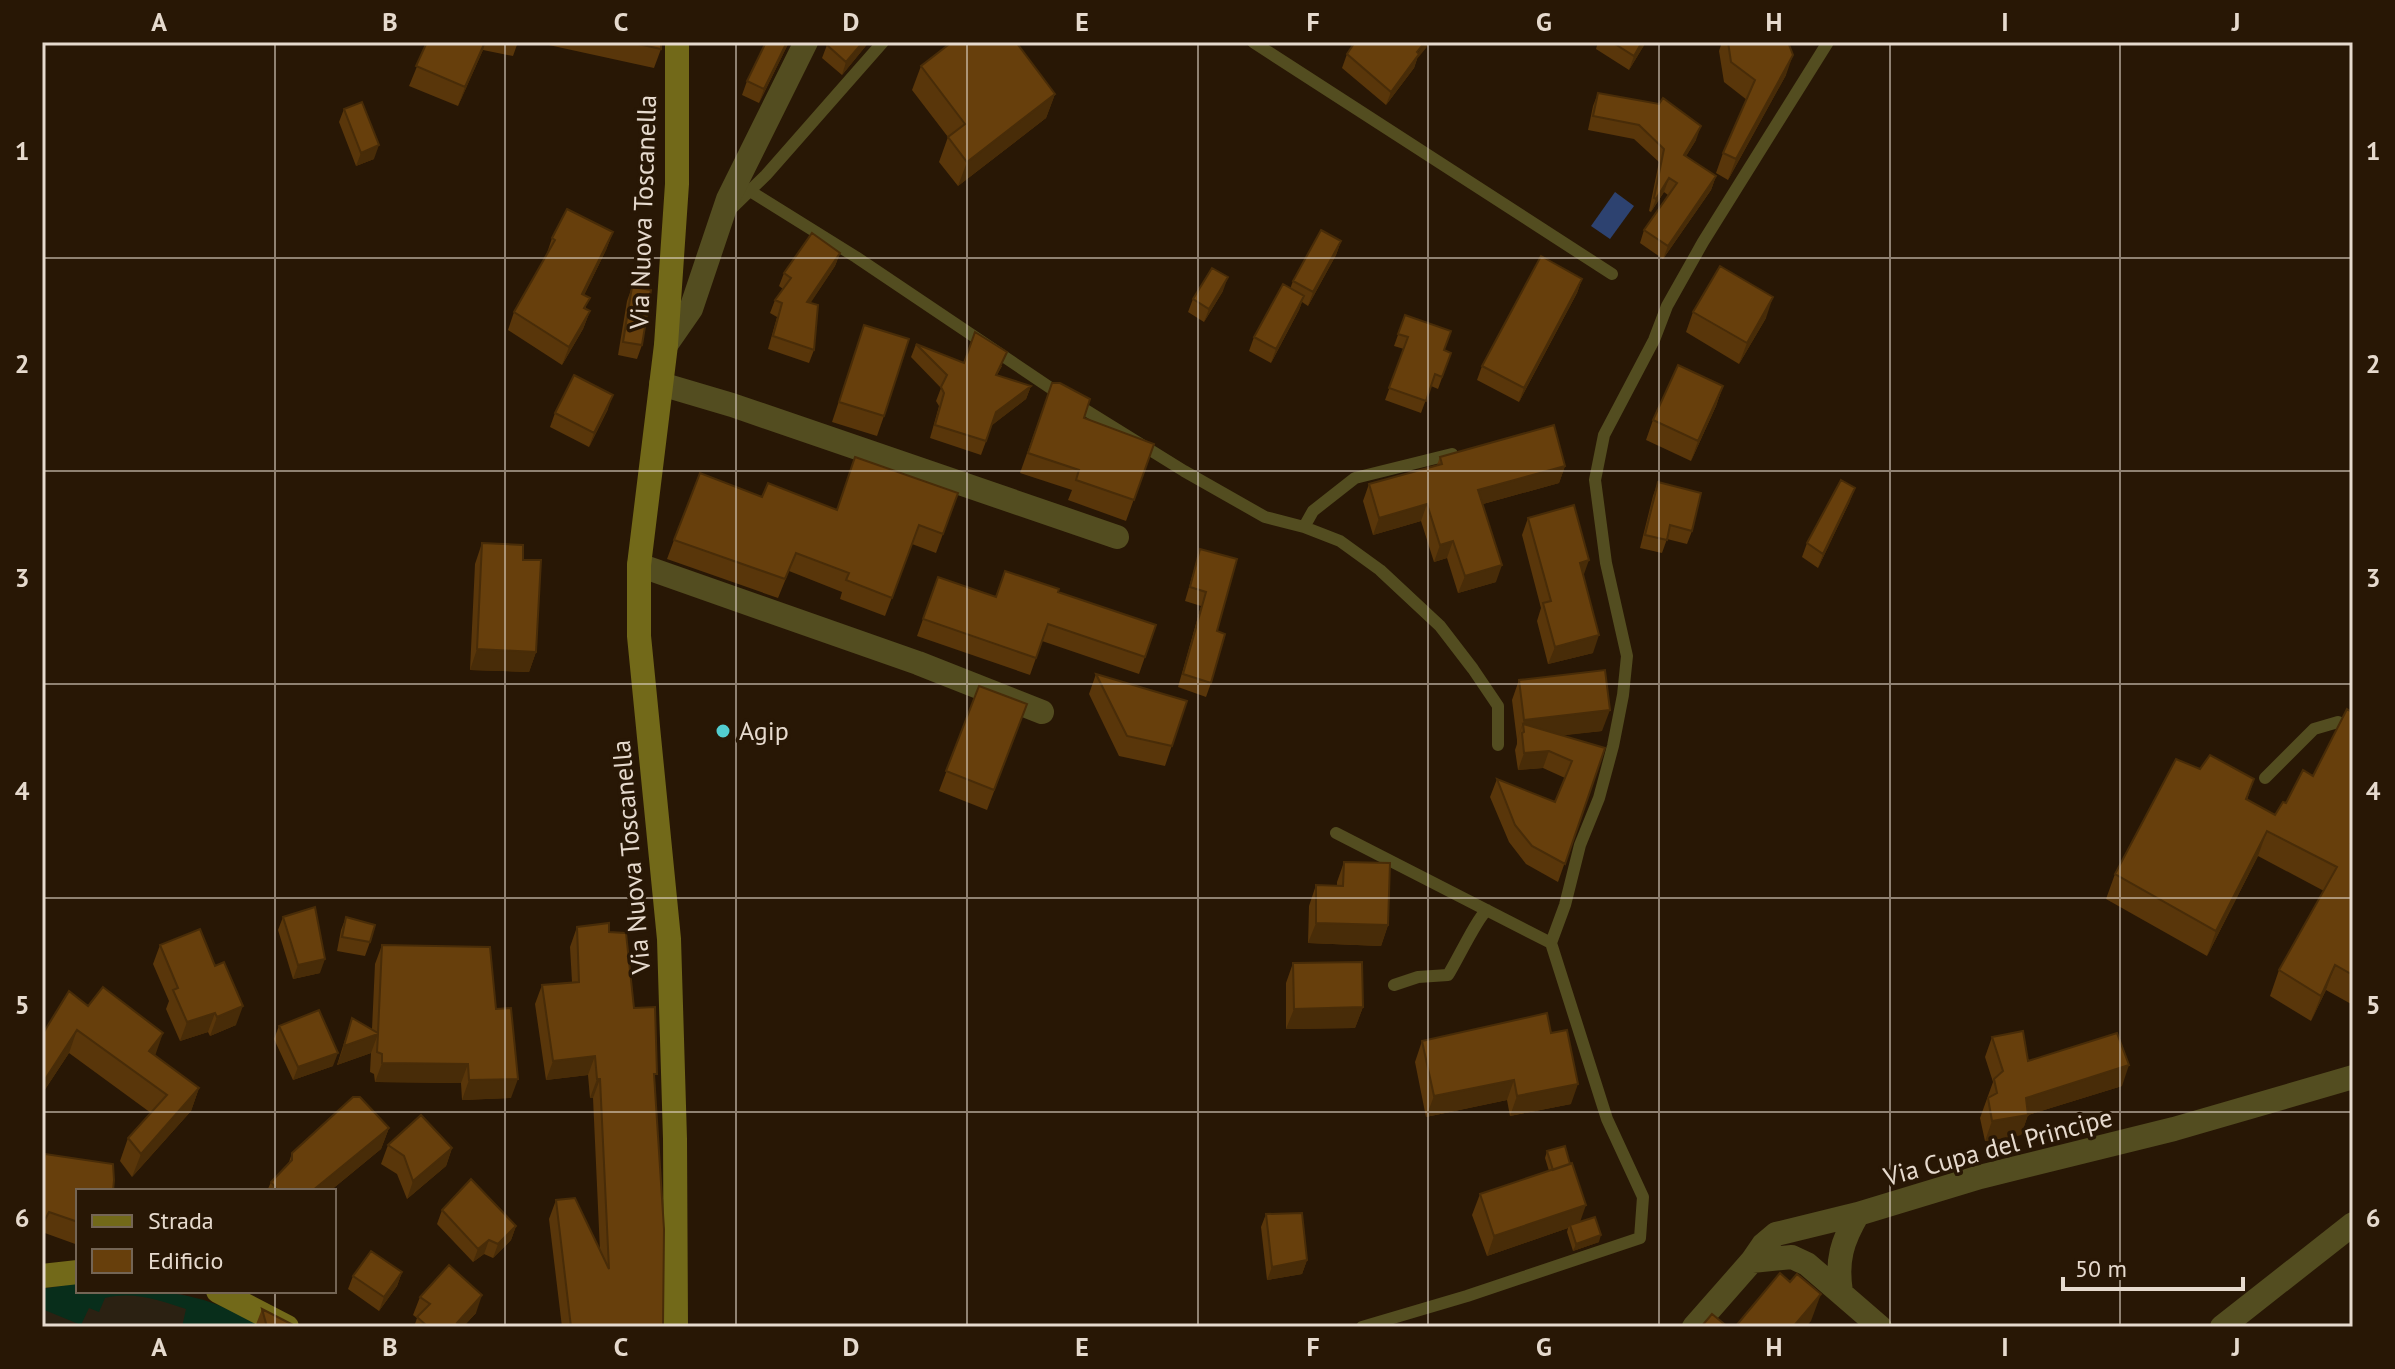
<svg xmlns="http://www.w3.org/2000/svg" width="2395" height="1369" viewBox="0 0 2395 1369" font-family="'PT Sans',sans-serif">
<style>
.medical{fill:#2b2112}
.green{fill:#082e1b}
.water{fill:#2d4270}
.lines{fill:none;stroke-linecap:round;stroke-linejoin:round}
.lane{stroke:#534d20;stroke-width:12}
.street{stroke:#534d20;stroke-width:24}
.secondary{stroke:#726919;stroke-width:24}
.wall{fill:#59360a}
.shaded-wall{fill:#482c08}
.building{fill:#673f0c;stroke:#482c08;stroke-width:2}
.grid{fill:none;stroke:#e6dace;stroke-width:2;stroke-opacity:0.55}
.poi-dot{fill:#52cdd0;stroke:#281705;stroke-width:3}
.labels{text-anchor:middle;stroke-width:7;stroke-linejoin:round;paint-order:stroke}
.street-label{font-size:26px;fill:#e6dace;stroke:#281705}
.poi-label{font-size:26px;fill:#e6dace;stroke:#281705;text-anchor:start}
.neatline{fill:none;stroke:#e6dace;stroke-width:3}
.grid-label{font-size:26px;text-anchor:middle;font-weight:bold;fill:#e6dace}
</style>
<rect width="100%" height="100%" fill="#281705"/>
<path class="medical" d="M78,1281V1291H174L265,1327H42V1287Z"/>
<path class="green" d="M78,1283V1291C152,1291 190,1286 257,1323V1327H182L186,1309C158,1300 135,1291 105,1298L99,1312L89,1308L81,1325L42,1309V1289Z"/>
<path class="water" d="M1615,192L1634,206L1610,239L1591,226Z"/>
<g class="lines">
<path class="lane" d="M1253,42L1612,274
M750,191L856,257L1055,391L1184,471L1265,517L1304,527L1340,541L1380,570L1440,626L1473,669L1498,706V745
M729,211L766,175L883,42
M1304,527L1313,511L1355,478L1452,454
M2265,778L2314,729L2338,722L2353,731
M1336,833L1551,943
M1394,985L1418,977L1448,975C1457,961 1477,918 1487,910
M1362,1327L1467,1296L1640,1238L1643,1197L1607,1119L1551,943L1565,905L1580,845L1599,798L1613,746L1623,695L1627,656L1606,563L1595,480L1604,435L1654,340L1667,306L1703,242L1828,42"/>
<path class="street" d="M666,345L691,309L728,199L806,42
M661,384L732,405L1117,537
M639,565L918,663L1042,712
M1752,1261L1792,1257L1807,1264L1880,1327
M1841,1292C1836,1261 1842,1241 1858,1214
M1694,1327L1752,1261L1763,1245L1776,1234L1858,1214L1980,1177L2174,1129L2353,1077
M2222,1327L2353,1224"/>
<path class="secondary" d="M42,1276L78,1272
M218,1291L287,1327
M676,1327L675,1139L669,939L639,636V565L666,345L677,184V42"/>
</g>
<path class="wall" d="M427,42H518L513,56L483,50L458,106L409,86Z
M535,42H661V49L654,68Z
M766,42H789L759,103L742,95L747,81Z
M829,42H869L842,75L822,58L827,45Z
M1598,42H1646L1629,70L1596,49Z
M1722,42H1788L1786,75L1728,180L1716,173L1723,153L1747,100L1724,82L1719,51Z
M1347,54L1417,59L1414,68L1386,105L1342,68Z
M921,66L1055,94L1046,118L958,186L939,162L948,137L912,90Z
M1598,93L1696,140L1686,156L1716,176L1711,190L1663,259L1640,243L1644,230L1668,195L1664,192L1651,212L1649,211L1659,162L1634,139L1588,130L1593,106Z
M344,109L374,159L356,166L339,122Z
M613,232L606,250L584,295L586,309L590,311L583,329L562,365L508,330L514,312L546,256L552,238Z
M1341,241L1336,255L1308,306L1302,302L1299,310L1271,363L1249,351L1254,337L1290,289L1293,281Z
M840,253L835,266L810,303L814,350L809,363L768,349L777,317L770,313L775,300L783,289L779,286L784,273Z
M1582,279L1577,293L1519,402L1477,380L1482,366Z
M632,287L642,345L637,359L618,355L627,301Z
M1223,291L1204,322L1188,312L1193,299Z
M1693,312L1766,318L1739,364L1686,332Z
M1405,315L1444,350L1451,353L1438,389L1431,386L1421,413L1385,400L1404,349L1394,346Z
M864,325L884,416L877,436L832,422Z
M916,344L964,363L1002,366L997,375L1031,386L1026,399L992,425L981,455L930,438L939,406L936,401L941,388L911,357Z
M1052,383L1084,418L1154,444L1126,521L1068,500L1072,490L1020,473Z
M1723,386L1716,406L1691,461L1646,440L1653,420Z
M608,409L589,447L550,427L555,413Z
M1440,457L1565,466L1559,483L1483,504L1496,582L1458,593L1447,558L1434,562L1421,521L1373,535L1363,501L1369,484L1437,465Z
M1658,482L1692,531L1687,544L1667,539L1662,553L1640,548L1653,496Z
M958,493L936,553L912,544L885,616L840,599L842,592L789,571L778,598L667,559L674,540L762,497L836,510Z
M1850,501L1818,568L1802,557L1807,543Z
M1528,518L1583,576L1593,653L1548,664L1537,621L1541,608L1522,535Z
M482,543L523,560L536,652L529,672L470,670L475,564Z
M1200,549L1217,631L1211,683L1206,697L1178,687L1201,606L1185,601Z
M938,577L995,597L1058,592L1156,625L1139,674L1042,641L1030,675L917,636Z
M1096,674L1187,701L1165,766L1119,756L1089,694Z
M1519,680L1602,731L1562,735L1605,748L1558,882L1526,864L1509,842L1490,797L1497,779L1555,802L1565,778L1543,768L1518,770L1515,750L1517,744V740L1512,700Z
M979,686L1027,704L987,810L939,791Z
M2353,713V1005L2326,990L2311,1021L2270,996L2279,970L2324,891L2258,856L2207,956L2106,899L2115,874L2200,769L2254,779L2247,800L2275,815L2313,776Z
M1344,862L1388,925L1381,946L1308,943L1309,906L1316,885L1337,886V882Z
M283,917L320,973L293,979L278,930Z
M346,917L370,942L365,956L337,951L341,930Z
M577,927L609,932L634,1008L655,1080L663,1325L669,1327H562L549,1219L556,1200L600,1251L593,1098H590L588,1075L546,1080L535,1004L542,985L572,982L570,947Z
M160,945L236,1025L210,1036L208,1032L180,1041L166,1009L169,1001L153,964Z
M382,945L496,1009L511,1098L462,1100L461,1083L375,1082L374,1074L370,1072L371,1053L337,1065L352,1018L372,1029L375,964Z
M1293,963L1363,1007L1355,1028L1286,1029V983Z
M69,991L199,1088L191,1111L132,1177L120,1161L128,1138L151,1113L69,1053L42,1094V1035Z
M279,1026L333,1066L293,1080L274,1039Z
M1551,1033L1571,1104L1510,1116L1507,1100L1426,1117L1415,1062L1422,1041Z
M1992,1037L2028,1061L2122,1086L2028,1115L2021,1135L1985,1141L1980,1118L1993,1082L1985,1057Z
M389,1128L381,1149L330,1191H267L271,1182L288,1165L292,1153Z
M388,1145L452,1148L446,1166L407,1199L397,1174L381,1164Z
M1547,1151L1580,1222L1599,1242L1573,1251L1567,1232L1568,1228L1487,1256L1472,1215L1480,1194L1549,1171L1545,1158Z
M45,1154L78,1191V1245L42,1232V1163Z
M442,1210L516,1226L511,1240L493,1258L484,1254L473,1262L437,1224Z
M1266,1214L1307,1260L1302,1274L1267,1280L1261,1227Z
M402,1272L397,1286L379,1311L348,1289L353,1276Z
M420,1297L476,1313L463,1327H414L417,1318L413,1315Z
M262,1309L297,1327H255Z"/>
<path class="shaded-wall" d="M485,42L483,50L458,106L465,87Z
M787,42H789L759,103L764,89Z
M863,42H869L842,75L846,62Z
M1425,42H1431L1417,59L1414,68L1386,105L1391,92Z
M1642,42H1646L1629,70L1634,56Z
M1793,55L1786,75L1728,180L1736,159Z
M1055,94L1046,118L958,186L967,162Z
M1701,126L1696,140L1679,168L1684,155Z
M379,145L374,159L356,166L361,153Z
M1716,176L1711,190L1663,259L1668,246Z
M1669,178L1664,192L1651,212L1656,199Z
M613,232L606,250L576,312L582,294Z
M1341,241L1336,255L1308,306L1313,292Z
M840,253L835,266L802,316L807,302Z
M1228,277L1223,291L1204,322L1209,309Z
M1582,279L1577,293L1519,402L1524,388Z
M1304,296L1299,310L1271,363L1276,349Z
M1773,297L1766,318L1739,364L1747,343Z
M590,311L583,329L562,365L569,347Z
M1031,386L1026,399L991,426L996,412Z
M1723,386L1716,406L1691,461L1698,441Z
M613,395L608,409L589,447L594,433Z
M1565,466L1559,483L1472,507L1478,490Z
M1855,488L1850,501L1818,568L1823,554Z
M1427,504L1421,521L1373,535L1379,518Z
M1453,541L1447,558L1434,562L1440,545Z
M1589,560L1583,577L1580,563Z
M1502,565L1496,582L1458,593L1465,576Z
M1599,635L1593,653L1548,664L1555,647Z
M477,649L536,652L529,672L470,670Z
M1610,710L1602,731L1523,740L1524,732L1523,724L1517,740L1524,720Z
M1549,751L1543,768L1518,770L1524,753Z
M2267,831L2258,856L2207,956L2216,931Z
M1316,923L1388,925L1381,946L1308,943Z
M325,959L320,973L293,979L298,965Z
M2335,965L2326,990L2311,1021L2321,996Z
M243,1006L236,1025L210,1036L217,1017Z
M1363,1007L1355,1028L1286,1029L1294,1009Z
M215,1013L208,1032L180,1041L187,1022Z
M77,1030L69,1053L42,1094V1084Z
M163,1033L155,1056L149,1051Z
M378,1034L371,1053L337,1065L344,1046Z
M338,1053L333,1066L293,1080L298,1067Z
M595,1056L588,1075L546,1080L553,1061Z
M382,1063L468,1064L461,1083L375,1082Z
M2129,1065L2122,1086L2028,1115L2021,1135L1985,1141L1992,1121L2026,1098Z
M518,1079L511,1098L462,1100L469,1080Z
M597,1079H600L593,1098H590Z
M1514,1080L1507,1100L1426,1117L1434,1096Z
M1578,1084L1571,1104L1510,1116L1517,1096Z
M199,1088L191,1111L132,1177L141,1154Z
M389,1128L381,1149L330,1191H312Z
M452,1148L446,1166L407,1199L413,1181Z
M1586,1205L1579,1225H1570L1568,1228L1487,1256L1494,1236Z
M516,1226L511,1240L493,1258L498,1244Z
M1601,1235L1599,1242L1573,1251L1576,1244Z
M489,1240L484,1254L473,1262L478,1249Z
M1307,1260L1302,1274L1267,1280L1272,1267Z
M402,1272L397,1286L379,1311L384,1297Z
M1821,1294L1811,1321L1806,1327H1793Z
M482,1295L476,1313L463,1327L457,1323Z"/>
<path class="building" d="M427,42H485L465,87L416,66Z
M629,42H661V49Z
M766,42H787L764,89L747,81Z
M829,42H863L846,62L827,45Z
M952,42H1016L1055,94L967,162L948,137L965,124L921,66Z
M1355,42H1425L1417,52L1419,54L1391,92L1347,54Z
M1612,42H1642L1634,56Z
M1728,42H1788L1793,55L1736,159L1723,153L1755,80L1731,62Z
M1598,93L1659,104L1663,98L1701,126L1684,155L1716,176L1668,246L1644,230L1677,183L1669,178L1656,199L1654,198L1664,149L1639,125L1593,116Z
M362,102L379,145L361,153L344,109Z
M567,209L613,232L582,294L590,298L584,308L590,311L569,347L514,312L555,240L552,238Z
M1321,230L1341,241L1313,292L1293,281Z
M812,233L840,253L807,302L818,305L814,350L773,336L782,303L775,300L791,278L784,273Z
M1541,256L1582,279L1524,388L1482,366Z
M1720,266L1773,297L1747,343L1693,312Z
M1212,268L1228,277L1209,309L1193,299Z
M1283,284L1304,296L1276,349L1254,337Z
M632,287L651,290L642,345L623,342Z
M1405,315L1451,331L1444,350L1451,353L1442,377L1435,374L1426,401L1389,388L1408,337L1398,334Z
M864,325L909,339L884,416L839,402Z
M975,332L1007,352L996,375L1031,386L996,412L986,441L935,425L944,393L941,387L947,375L916,344L964,363Z
M1678,365L1723,386L1698,441L1653,420Z
M574,375L613,395L594,433L555,413Z
M1052,383H1060L1090,399L1084,418L1154,444L1134,500L1076,480L1079,470L1028,453Z
M1554,425L1565,466L1478,490L1502,565L1465,576L1453,541L1440,545L1427,504L1379,518L1369,484L1442,464L1440,457Z
M855,457L958,493L943,534L919,525L892,598L846,580L849,573L796,553L785,579L674,540L700,473L762,497L768,483L837,510Z
M1841,480L1855,488L1823,554L1807,543Z
M1658,482L1701,493L1692,531L1670,525L1667,540L1645,535Z
M1574,505L1589,560L1580,563L1599,635L1555,647L1543,603L1551,601L1528,518Z
M482,543L523,545V560H541L536,652L477,649Z
M1200,549L1237,559L1217,631L1225,634L1211,683L1183,674L1206,592L1190,587Z
M1005,571L1059,589L1058,592L1156,625L1145,657L1048,624L1036,658L923,619L938,577L996,597Z
M1605,670L1610,710L1524,720L1519,680Z
M1096,674L1187,701L1172,746L1127,736Z
M979,686L1027,704L994,790L946,771Z
M2347,709L2353,713V839L2351,843L2353,844V975L2335,965L2321,996L2279,970L2337,867L2267,831L2216,931L2115,874L2176,759L2200,769L2210,755L2254,779L2246,799L2275,815L2283,802L2286,803L2303,770L2313,776Z
M1523,724L1605,748L1565,864L1532,846L1515,825L1497,779L1555,802L1572,761L1549,751L1524,753L1522,733L1524,732Z
M1344,862L1390,863L1388,925L1316,923V885L1343,886Z
M315,907L325,959L298,965L283,917Z
M346,917L375,925L370,942L342,937Z
M609,923V932L626,933L634,1008L655,1007L657,1074H654L664,1229L663,1325L669,1327H571L556,1200L575,1198L609,1269L600,1079H597L595,1056L553,1061L542,985L579,982L577,927Z
M200,929L215,966L224,962L243,1006L217,1017L215,1013L187,1022L173,990L178,988L160,945Z
M382,945L490,947L496,1009L511,1008L518,1079L469,1080L468,1064L382,1063V1054L377,1052L378,1034L344,1046L352,1018L378,1033Z
M1362,962L1363,1007L1294,1009L1293,963Z
M103,987L163,1033L149,1051L199,1088L141,1154L128,1138L167,1095L77,1030L42,1084V1035L69,991L88,1006Z
M319,1010L338,1053L298,1067L279,1026Z
M1547,1013L1551,1033L1567,1030L1578,1084L1517,1096L1514,1080L1434,1096L1422,1041Z
M2023,1031L2028,1061L2117,1033L2129,1065L2026,1098L2028,1115L1992,1121L1988,1098L1997,1093L1994,1079L2003,1071L1992,1037Z
M353,1097H360L389,1128L312,1191H278L271,1182L292,1160V1153Z
M421,1115L452,1148L413,1181L404,1156L388,1145Z
M1565,1146L1570,1164L1553,1170L1547,1151Z
M45,1154L113,1164L114,1180L113,1191H78V1222L49,1212L42,1225V1169Z
M1572,1163L1586,1205L1494,1236L1480,1194Z
M471,1179L516,1226L498,1244L489,1240L478,1249L442,1210Z
M1302,1213L1307,1260L1272,1267L1266,1214Z
M1595,1217L1601,1235L1576,1244L1570,1225Z
M371,1251L402,1272L384,1297L353,1276Z
M449,1265L482,1295L457,1323L462,1327H428L417,1317L430,1304L420,1297Z
M1780,1273L1790,1282L1797,1274L1821,1294L1793,1327H1735Z
M262,1309L297,1327H267Z
M1712,1314L1728,1327H1701Z"/>
<path class="grid" d="M275,42V1191M505,42V1327M736,42V1327M967,42V1327M1198,42V1327M1428,42V1327M1659,42V1327M1890,42V1327M2120,42V1327M42,258H2353M42,471H2353M42,684H2353M42,898H2353M42,1112H2353M275,1291V1327"/>
<circle class="poi-dot" cx="723" cy="731" r="8"/>
<g class="labels">
<g class="street-label">
<text transform="translate(643 212) rotate(-88)" y="9">Via Nuova Toscanella</text>
<text transform="translate(631 857) rotate(-95)" y="9">Via Nuova Toscanella</text>
<text transform="translate(1998 1147) rotate(-15)" y="9">Via Cupa del Principe</text>
</g>
<g class="poi-label">
<text x="739" y="740">Agip</text>
</g>
</g>
<rect width="2395" height="1369" fill="none" stroke="#281705" stroke-width="88"/>
<rect x="76" y="1189" width="260" height="104" fill="#281705" stroke="#746555" stroke-width="2"/>
<rect x="92" y="1215" width="40" height="12" fill="#726919" stroke="#746555" stroke-width="2"/>
<text x="148" y="1229" font-size="24" fill="#e6dace">Strada</text>
<rect x="92" y="1249" width="40" height="24" fill="#673f0c" stroke="#746555" stroke-width="2"/>
<text x="148" y="1269" font-size="24" fill="#e6dace">Edificio</text>
<path d="M2063 1277v12h180v-12" fill="none" stroke="#e6dace" stroke-width="4"/>
<text x="2075" y="1277" font-size="24" fill="#e6dace" stroke="#281705" stroke-width="6" paint-order="stroke">50 m</text>
<rect x="44" y="44" width="2307" height="1281" class="neatline"/>
<g class="grid-label">
<text x="159" y="31">A</text>
<text x="390" y="31">B</text>
<text x="621" y="31">C</text>
<text x="851" y="31">D</text>
<text x="1082" y="31">E</text>
<text x="1313" y="31">F</text>
<text x="1544" y="31">G</text>
<text x="1774" y="31">H</text>
<text x="2005" y="31">I</text>
<text x="2236" y="31">J</text>
<text x="22" y="160">1</text>
<text x="2373" y="160">1</text>
<text x="22" y="373">2</text>
<text x="2373" y="373">2</text>
<text x="22" y="587">3</text>
<text x="2373" y="587">3</text>
<text x="22" y="800">4</text>
<text x="2373" y="800">4</text>
<text x="22" y="1014">5</text>
<text x="2373" y="1014">5</text>
<text x="22" y="1227">6</text>
<text x="2373" y="1227">6</text>
<text x="159" y="1356">A</text>
<text x="390" y="1356">B</text>
<text x="621" y="1356">C</text>
<text x="851" y="1356">D</text>
<text x="1082" y="1356">E</text>
<text x="1313" y="1356">F</text>
<text x="1544" y="1356">G</text>
<text x="1774" y="1356">H</text>
<text x="2005" y="1356">I</text>
<text x="2236" y="1356">J</text>
</g>
</svg>
